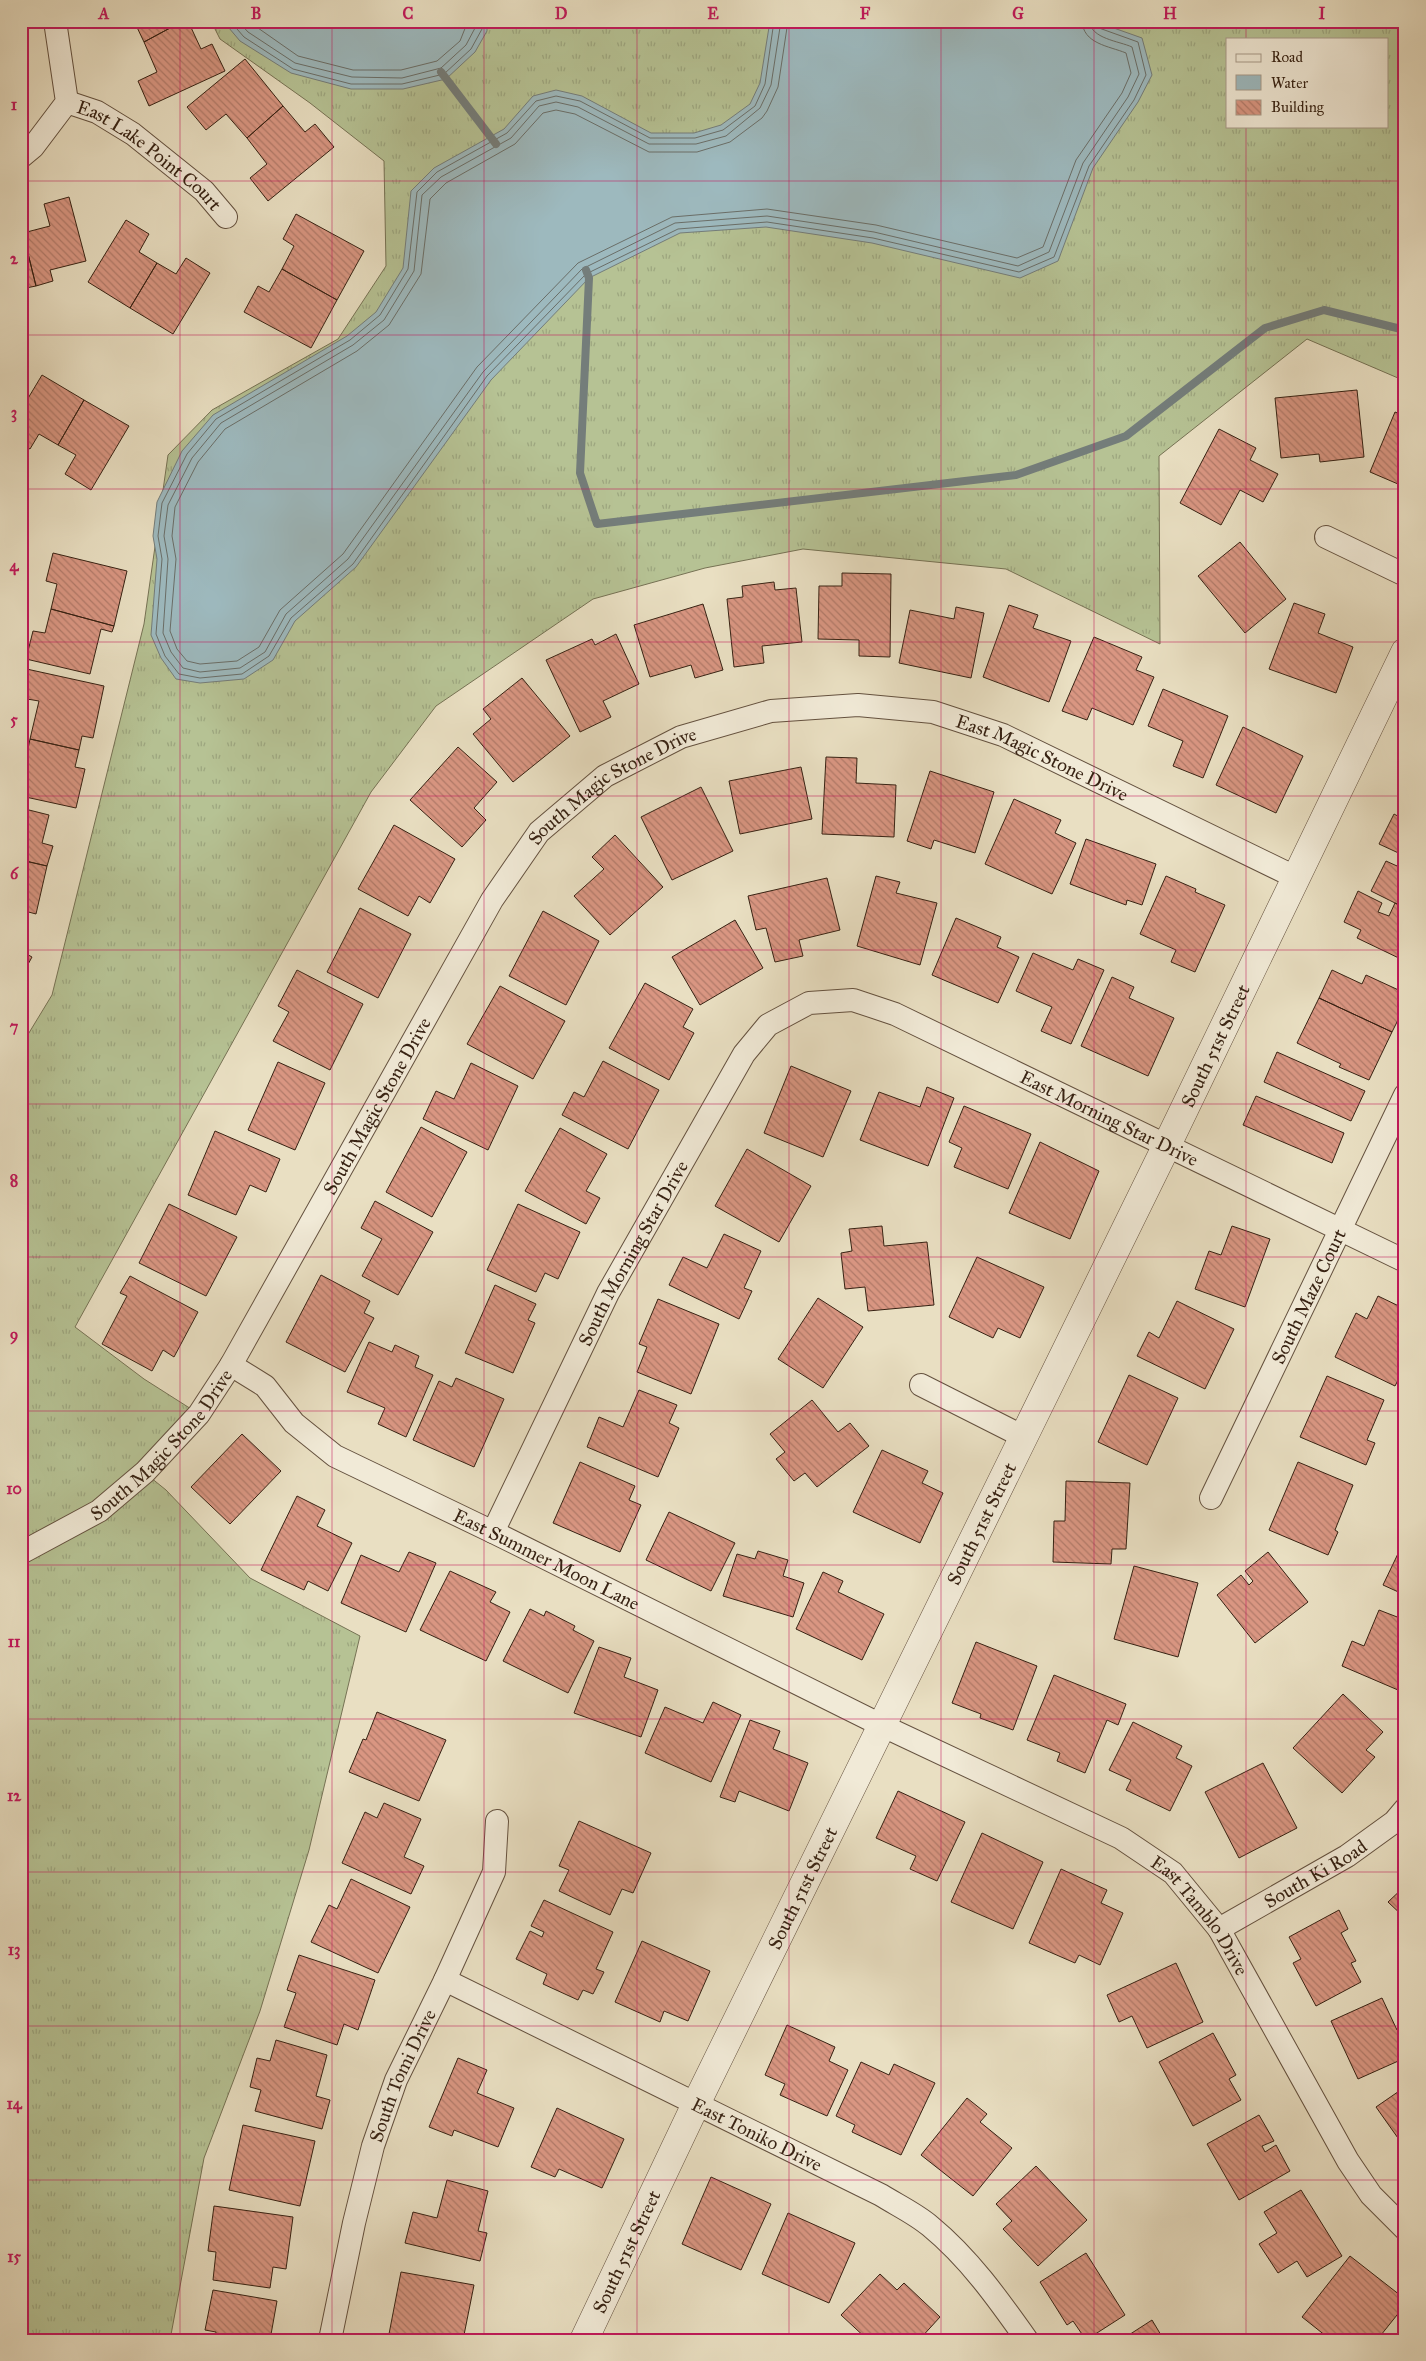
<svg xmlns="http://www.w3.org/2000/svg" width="1426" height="2361" viewBox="0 0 1426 2361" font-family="'IM FELL Great Primer',serif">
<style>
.grass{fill:url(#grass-tufts);stroke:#767254;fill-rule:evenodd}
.water{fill:#9db9be;stroke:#747d7a}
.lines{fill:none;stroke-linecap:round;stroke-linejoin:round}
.shore{stroke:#6a6e68;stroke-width:1}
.stream{stroke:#747d7a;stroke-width:8}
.building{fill:url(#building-back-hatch);stroke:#372213}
.minor-casing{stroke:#64513f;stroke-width:24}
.tertiary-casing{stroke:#64513f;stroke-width:29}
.minor{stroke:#f1ead7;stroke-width:22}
.tertiary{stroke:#f1ead7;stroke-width:28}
.grid{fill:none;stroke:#c2185b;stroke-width:1;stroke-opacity:0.55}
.labels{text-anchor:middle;stroke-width:5;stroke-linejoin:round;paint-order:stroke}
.street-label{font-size:19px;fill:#372213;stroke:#f1ead7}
.neatline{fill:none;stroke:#c2185b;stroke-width:2}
.grid-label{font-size:16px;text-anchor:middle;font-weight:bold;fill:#c2185b}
</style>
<defs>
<pattern id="grass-tufts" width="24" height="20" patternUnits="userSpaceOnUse" patternTransform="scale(1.25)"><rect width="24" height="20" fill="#b6c294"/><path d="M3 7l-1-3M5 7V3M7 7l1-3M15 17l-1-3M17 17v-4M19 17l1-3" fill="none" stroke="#9da67f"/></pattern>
<pattern id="building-back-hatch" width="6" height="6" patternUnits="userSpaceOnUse" patternTransform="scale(1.25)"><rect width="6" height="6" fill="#d99682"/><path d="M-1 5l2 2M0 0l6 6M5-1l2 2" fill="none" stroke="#b17a69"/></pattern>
</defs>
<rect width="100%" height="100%" fill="#e9dfc2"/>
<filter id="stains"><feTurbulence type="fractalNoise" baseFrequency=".004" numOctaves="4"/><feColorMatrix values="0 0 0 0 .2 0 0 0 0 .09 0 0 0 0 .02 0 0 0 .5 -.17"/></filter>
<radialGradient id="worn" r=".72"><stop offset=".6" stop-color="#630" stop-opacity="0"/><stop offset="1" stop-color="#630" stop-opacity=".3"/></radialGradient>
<path class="grass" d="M211,21H1405V381L1307,339L1159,456L1160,644L1006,569L803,549L705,568L593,599L436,706L371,792L75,1327L144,1379L199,1414L145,1473L166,1490L250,1578L360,1636L309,1850L260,2011L204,2158L170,2340H21V1046L52,995L144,624L168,455L212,410L338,339L386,266L384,161L310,103L220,39ZM1227,39H1387V126H1227Z"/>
<path class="water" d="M223,21H487V31L475,52L446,79L403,89H351L291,73L240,41Z
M770,21H1094L1142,38L1152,75L1138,102L1093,168L1058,261L1020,278L872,243L766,227L680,233L589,278L491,380L356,567L295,621L273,660L244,679L200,683L176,679L161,658L151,635L157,559L153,536L157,502L182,451L213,415L347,336L376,312L403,268L411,191L434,168L504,129L533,96L556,90L582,96L651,133H694L721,125L750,104L760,83Z"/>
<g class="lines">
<path class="shore" d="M230,21L244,37L293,69L351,84H402L444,74L471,49L482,29V21
M238,21L248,32L295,63L352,77L402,78L441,68L466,45L475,28L476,21
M248,21L298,56L353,70H401L437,61L460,41L468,21
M774,21L765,84L755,106L723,130L695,138H650L580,101L556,96L536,101L507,133L437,172L417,192L408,269L380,315L350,340L216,419L187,454L162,503L158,536L162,559L156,634L165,656L179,674L200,678L242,674L269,656L291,618L353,564L487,376L586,274L678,229L767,222L873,238L1019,272L1054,257L1089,166L1134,100L1146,75L1138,42L1099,28L1096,21
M781,21L771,85L760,108L726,136L696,144H649L578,107L556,102L539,106L511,138L441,177L422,195L414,271L384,320L353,345L221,423L192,458L168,505L164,536L168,559L163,633L171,652L183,668L200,672L240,668L265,652L286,614L348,559L483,372L582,269L675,223L767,216L874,232L1018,266L1049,252L1083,163L1128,97L1139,74L1132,47C1119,41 1091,39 1089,21
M788,21L778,87L767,111L762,118L730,142L697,152H649L575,114L556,110L543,113L515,144L446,183L430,199L421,274L389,325L357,351L225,429L198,462L175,507L172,536L176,559L170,631L177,649L187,661L200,664L237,661L259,647L280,610L343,554L477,367L578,263L672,217L767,209L876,225L1017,258L1043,247L1076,160L1122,93L1131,73L1126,53C1109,46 1083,44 1082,21"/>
<path class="stream" d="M441,72L496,144
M586,270L589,278L580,473L597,524L1016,475L1126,436L1265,328L1324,310L1405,330"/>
</g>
<path class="building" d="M134,21H183L144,42Z
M183,21H188L201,49L212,44L225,71L149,106L138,81L157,72L144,42Z
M245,59L283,106L247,138L226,114L206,130L187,107Z
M283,106L305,132L315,124L334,147L268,201L250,178L267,164L247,138Z
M69,197L86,261L50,270L53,281L36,286L23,233L50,226L44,204Z
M296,214L364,251L337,300L282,269L294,246L283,239Z
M126,220L149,234L139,252L157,263L130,308L88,282Z
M21,233H23L36,286L21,289Z
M186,258L210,273L173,334L130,308L157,263L176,274Z
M282,269L337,300L311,348L244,312L258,286L269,292Z
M42,375L84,400L58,445L39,434L30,449L21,444V410Z
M1357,390L1364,457L1320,462L1319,454L1281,458L1275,398Z
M84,400L129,426L91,490L65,474L76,455L58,445Z
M1395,412L1405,416V487L1370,472Z
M1219,429L1256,448L1250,460L1278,474L1263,502L1240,490L1221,525L1180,503Z
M1240,542L1286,599L1245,633L1198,576Z
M53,553L127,571L114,626L51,609L57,584L46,581Z
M842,573L891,574L890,657L859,656V640L818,639L819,586H842Z
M774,582L775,590L796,588L802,642L762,646L764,663L734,667L727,599L743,597L742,586Z
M1294,603L1325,614L1318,633L1353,647L1336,693L1269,669Z
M703,604L723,670L695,678L691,665L650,677L634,625Z
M1009,605L1038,615L1033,628L1071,641L1049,702L983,677Z
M956,607L984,613L971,678L899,663L910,610L954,619Z
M51,609L114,626L112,632L101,629L90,674L26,659L33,631L45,633Z
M616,634L639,684L603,701L611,717L580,732L546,660L592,639L595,645Z
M1094,637L1142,657L1136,670L1154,677L1133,725L1092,708L1087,720L1062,711Z
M22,668L104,686L93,738L82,736L79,750L30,739L39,701L21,698Z
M522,678L570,736L513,782L473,734L491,719L483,709Z
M1163,689L1228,716L1203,778L1173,766L1183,741L1148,726Z
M1243,727L1303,756L1276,813L1216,785Z
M30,739L79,750L75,767L85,769L76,808L21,796V763L25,764Z
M458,747L497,782L474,808L486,820L462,847L410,800Z
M826,757L857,758L856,783L896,785L894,837L822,834Z
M801,767L812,819L740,834L729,781Z
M930,771L994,792L975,853L934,840L931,849L907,841Z
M701,787L733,851L672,880L641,817Z
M1014,799L1061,820L1055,833L1076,843L1052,894L985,864Z
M21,808L49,815L42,843L53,846L47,866L21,860Z
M1394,814L1405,820V856L1379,844Z
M394,825L455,859L430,903L419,896L408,916L358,889Z
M615,835L663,887L610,935L574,896L604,869L592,857Z
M1086,839L1156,864L1142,905L1127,900L1126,905L1070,884Z
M1402,855L1405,856V908L1371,891L1386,861L1397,866Z
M21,860L47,866L36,914L21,910Z
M876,876L900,882L896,893L937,903L920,965L857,946Z
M1166,876L1196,889L1195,892L1225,905L1195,972L1171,962L1176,950L1140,934Z
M827,878L840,930L799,940L803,956L775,962L766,928L756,930L748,896Z
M1358,891L1382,903L1378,912L1389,916L1395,903L1405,908V961L1357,938L1361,930L1344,922Z
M360,908L411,934L378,998L327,972Z
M543,911L599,941L566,1005L509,976Z
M956,918L1001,937L997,947L1019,957L998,1003L932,975Z
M735,920L763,968L700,1005L672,957Z
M21,951L32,957L21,977Z
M1033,953L1073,970L1078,959L1104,970L1071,1044L1041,1031L1052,1007L1016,991Z
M297,970L363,1004L330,1070L273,1041L289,1012L278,1006Z
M1332,970L1362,984L1366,975L1405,993V1006L1392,1032L1319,998Z
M1112,977L1134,987L1129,998L1174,1018L1148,1076L1081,1046Z
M645,983L693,1009L683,1027L694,1033L669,1080L609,1048Z
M500,986L565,1021L533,1079L467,1044Z
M1319,998L1392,1032L1369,1080L1339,1067L1341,1064L1297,1043Z
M1277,1052L1365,1091L1351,1121L1264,1082Z
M603,1061L659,1090L628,1149L562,1115L574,1092L584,1097Z
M278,1062L325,1083L295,1150L248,1130Z
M471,1063L518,1086L488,1150L423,1119L436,1091L454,1099Z
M791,1066L851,1091L823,1157L764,1133Z
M927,1087L954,1098L928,1166L860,1140L879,1092L920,1107Z
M1256,1096L1344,1133L1332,1163L1243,1125Z
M964,1106L1031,1134L1008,1189L954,1167L962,1148L949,1142Z
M421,1127L467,1152L432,1217L386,1192Z
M560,1128L607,1154L586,1191L600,1198L586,1224L525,1191Z
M215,1131L280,1159L266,1192L250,1185L236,1215L188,1195Z
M1040,1142L1099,1171L1070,1239L1009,1213Z
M747,1149L811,1186L779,1242L715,1206Z
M375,1201L433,1232L398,1295L362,1276L382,1239L361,1228Z
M169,1204L237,1237L206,1296L139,1263Z
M518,1204L580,1232L558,1279L545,1273L536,1292L487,1270Z
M882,1226L884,1246L927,1242L934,1305L868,1311L865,1287L845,1289L841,1253L852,1251L849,1229Z
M1232,1226L1270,1239L1245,1307L1195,1289L1209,1251L1221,1255Z
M724,1234L761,1251L744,1288L752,1291L739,1319L669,1285L683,1257L707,1268Z
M977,1257L1044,1287L1020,1338L998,1328L993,1338L949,1317Z
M321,1275L370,1301L364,1313L374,1318L345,1372L286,1342Z
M130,1276L198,1312L174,1357L163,1350L152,1371L102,1344L127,1296L120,1293Z
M495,1285L536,1304L528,1320L535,1323L513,1373L465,1353Z
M1378,1296L1405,1309V1367L1395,1386L1335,1357L1356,1313L1367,1319Z
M818,1298L863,1327L823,1388L778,1359Z
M658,1299L719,1324L691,1394L637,1372L647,1347L639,1344Z
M1177,1301L1234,1329L1205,1389L1137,1356L1149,1332L1159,1338Z
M369,1342L392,1352L395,1345L419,1356L415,1367L433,1375L406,1437L378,1424L385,1408L347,1392Z
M1129,1375L1178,1398L1147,1465L1098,1442Z
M1327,1376L1384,1400L1367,1440L1375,1443L1366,1465L1300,1437Z
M456,1378L504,1399L474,1467L413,1440L439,1381L452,1387Z
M639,1390L677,1405L669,1423L679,1428L658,1477L587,1447L599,1417L623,1427Z
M812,1400L838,1432L850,1423L869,1446L817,1487L805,1473L794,1481L776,1459L785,1452L770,1434Z
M242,1434L281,1471L230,1524L191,1487Z
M882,1450L928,1471L922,1483L943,1493L920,1543L853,1512Z
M580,1462L635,1486L629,1500L641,1505L620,1552L553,1523Z
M1298,1462L1353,1485L1335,1530L1338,1532L1328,1555L1269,1530Z
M1066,1481L1130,1483L1126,1549H1112L1111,1564L1053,1562L1054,1521H1065Z
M297,1496L325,1510L317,1526L352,1543L328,1591L308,1581L304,1590L261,1570Z
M669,1512L735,1543L711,1591L646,1560Z
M1405,1539V1595L1383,1585Z
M758,1551L788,1560L783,1576L804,1583L793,1617L723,1596L737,1554L755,1559Z
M409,1552L436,1563L406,1632L341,1603L361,1555L399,1572Z
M1268,1552L1308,1602L1255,1643L1217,1595L1241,1575L1249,1585L1253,1581L1245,1571Z
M1134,1566L1198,1583L1178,1657L1114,1639Z
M450,1571L496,1592L490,1602L510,1612L486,1661L420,1630Z
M823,1572L843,1581L838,1592L884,1614L862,1660L796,1629Z
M530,1609L544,1616L546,1611L575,1626L573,1630L594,1641L568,1693L503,1661Z
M1379,1610L1405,1620V1693L1342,1666L1352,1641L1364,1646Z
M976,1642L1037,1666L1013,1730L980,1718L981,1714L952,1703Z
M599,1647L631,1658L624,1677L658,1690L641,1737L574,1713Z
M1054,1675L1126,1704L1118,1725L1107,1720L1085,1773L1057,1761L1060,1753L1027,1740Z
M1343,1694L1383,1732L1366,1750L1375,1757L1342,1793L1293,1748Z
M713,1702L741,1715L711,1782L645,1753L665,1707L703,1723Z
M377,1712L446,1740L419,1801L349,1772L363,1739L366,1740Z
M750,1720L780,1731L773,1749L808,1763L789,1811L739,1791L735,1802L720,1797Z
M1133,1722L1182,1746L1176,1758L1192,1766L1170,1811L1126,1790L1131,1780L1109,1770Z
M1263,1763L1297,1828L1239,1858L1205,1792Z
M898,1791L965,1822L937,1881L910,1869L916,1856L876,1838Z
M384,1803L421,1819L404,1857L424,1866L411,1894L342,1863L365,1812L377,1818Z
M579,1821L651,1853L633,1893L622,1889L610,1915L559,1891L569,1870L559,1866Z
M982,1833L1043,1862L1013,1929L951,1902Z
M1061,1869L1107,1890L1101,1903L1123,1913L1100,1965L1079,1955L1075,1963L1029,1943Z
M351,1879L410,1907L378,1973L311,1942L329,1905L337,1909Z
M1405,1886V1918L1388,1902Z
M544,1900L613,1932L596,1969L604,1972L593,1994L583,1990L578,2000L543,1984L547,1974L516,1959L530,1931L542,1937L544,1932L531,1926Z
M1339,1910L1348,1929L1341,1933L1356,1961L1351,1963L1361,1982L1316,2006L1293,1963L1301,1959L1289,1937Z
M642,1941L710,1971L688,2021L664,2011L660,2022L615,2002Z
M299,1955L375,1980L358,2030L344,2024L337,2045L284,2027L296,1993L287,1990Z
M1176,1963L1203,2022L1147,2048L1132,2016L1119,2022L1107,1995Z
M1382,1998L1397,2030L1405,2027V2058L1358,2079L1331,2021Z
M787,2025L835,2047L829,2061L848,2070L827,2116L780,2095L785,2084L765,2075Z
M1213,2033L1236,2075L1229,2079L1241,2100L1193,2126L1159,2062Z
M276,2040L327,2055L316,2096L330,2100L322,2129L255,2111L261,2090L250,2087L257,2058L270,2061Z
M458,2058L487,2070L477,2093L514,2108L498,2147L454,2130L452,2136L429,2127Z
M861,2062L889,2075L894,2064L935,2083L901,2155L852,2132L855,2125L836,2116Z
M1405,2087V2148L1376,2107Z
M967,2098L987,2114L980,2122L1012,2148L973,2196L921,2155Z
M557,2108L624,2139L602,2188L559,2169L555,2177L531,2167Z
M1259,2115L1274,2141L1262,2146L1265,2152L1276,2145L1290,2171L1239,2200L1207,2144Z
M243,2125L315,2141L300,2206L229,2190Z
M1036,2166L1087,2220L1038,2266L1003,2229L1012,2221L996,2204Z
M711,2177L771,2204L741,2270L682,2244Z
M447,2180L488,2191L478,2231L487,2233L480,2261L405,2243L413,2212L437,2218Z
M1301,2190L1342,2256L1307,2277L1297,2261L1278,2273L1259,2244L1277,2233L1264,2212Z
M214,2206L293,2217L286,2269L273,2267L270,2288L213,2280L216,2252L208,2251Z
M788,2213L855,2243L829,2303L762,2274Z
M1086,2253L1125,2315L1086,2340L1073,2321L1067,2325L1040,2282Z
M1350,2256L1405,2299V2305L1377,2340H1331L1302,2317Z
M401,2272L474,2285L463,2340H420L389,2334Z
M880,2274L897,2290L904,2283L940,2317L919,2340H868L841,2315Z
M213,2290L277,2301L270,2340H215L216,2332L205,2330Z
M1152,2320L1164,2340H1121Z"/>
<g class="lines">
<defs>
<g id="minor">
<path id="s1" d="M67,102L97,112L133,134L204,191L226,217"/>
<path d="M21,157L33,147L67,102L55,21"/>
<path d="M1326,537L1405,575"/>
<path id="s2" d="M231,1365L265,1386L294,1423L335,1456L493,1532L883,1726L1121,1838L1173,1873L1219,1929L1348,2161L1371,2195L1405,2229"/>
<path d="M921,1385L1024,1437"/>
<path id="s3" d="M1211,1498L1405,1095"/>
<path id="s4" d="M493,1532L608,1293L744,1054L768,1025L809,1003L853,1000L895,1014L1405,1261"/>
<path id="s5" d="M21,1553L99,1511L145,1472L199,1414L231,1365L492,900L539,832L605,776L681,737L771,711L858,705L933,712L1003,735L1295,877"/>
<path id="s6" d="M1219,1929L1347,1856L1394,1822L1405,1809"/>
<path id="s7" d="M445,1980L881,2195C897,2205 916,2214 930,2226C969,2258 998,2299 1027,2340"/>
<path id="s8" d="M330,2340L354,2223L373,2146L396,2080L445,1980L494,1872L497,1821"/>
</g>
<g id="tertiary">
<path id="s9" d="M584,2340L696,2104L1166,1147L1405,652"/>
</g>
</defs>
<use href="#minor" class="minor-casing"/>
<use href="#tertiary" class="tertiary-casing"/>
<use href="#minor" class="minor"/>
<use href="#tertiary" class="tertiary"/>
</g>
<path class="grid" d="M180,21V2340M332,21V2340M484,21V2340M637,21V2340M789,21V2340M941,21V2340M1094,21V2340M1246,21V39M1246,126V2340M21,181H1405M21,335H1405M21,489H1405M21,642H1405M21,796H1405M21,950H1405M21,1104H1405M21,1257H1405M21,1411H1405M21,1565H1405M21,1719H1405M21,1872H1405M21,2026H1405M21,2180H1405"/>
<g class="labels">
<g class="street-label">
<text dy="7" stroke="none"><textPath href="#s1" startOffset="99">East Lake Point Court</textPath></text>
<text dy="7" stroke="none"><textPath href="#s5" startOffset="1449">East Magic Stone Drive</textPath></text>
<text dy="7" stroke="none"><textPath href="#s5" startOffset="990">South Magic Stone Drive</textPath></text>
<text dy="7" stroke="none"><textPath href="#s9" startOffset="1440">South 51st Street</textPath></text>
<text dy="7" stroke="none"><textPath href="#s5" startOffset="584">South Magic Stone Drive</textPath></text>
<text dy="7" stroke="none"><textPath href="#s4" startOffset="951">East Morning Star Drive</textPath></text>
<text dy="7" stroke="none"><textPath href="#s4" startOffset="312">South Morning Star Drive</textPath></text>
<text dy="7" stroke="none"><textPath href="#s3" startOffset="224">South Maze Court</textPath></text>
<text dy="7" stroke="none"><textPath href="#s5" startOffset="180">South Magic Stone Drive</textPath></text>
<text dy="7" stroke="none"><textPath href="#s9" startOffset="908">South 51st Street</textPath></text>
<text dy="7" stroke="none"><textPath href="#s2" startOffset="375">East Summer Moon Lane</textPath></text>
<text dy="7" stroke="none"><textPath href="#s6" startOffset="111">South Ki Road</textPath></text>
<text dy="7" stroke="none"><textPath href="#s9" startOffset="502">South 51st Street</textPath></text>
<text dy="7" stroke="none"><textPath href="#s2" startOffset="1126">East Tamblo Drive</textPath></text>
<text dy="7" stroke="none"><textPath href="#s8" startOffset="275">South Tomi Drive</textPath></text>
<text dy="7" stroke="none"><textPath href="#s7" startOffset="348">East Toniko Drive</textPath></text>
<text dy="7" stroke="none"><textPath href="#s9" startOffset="98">South 51st Street</textPath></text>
</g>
</g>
<rect width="1426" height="2361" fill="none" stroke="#e9dfc2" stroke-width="55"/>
<rect x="1226" y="38" width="162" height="90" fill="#f1ead7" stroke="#a79a89"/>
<rect x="1236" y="54" width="25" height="8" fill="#f1ead7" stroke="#a79a89"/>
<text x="1271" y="62" font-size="15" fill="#372213">Road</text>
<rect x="1236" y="75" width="25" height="15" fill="#9db9be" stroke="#a79a89"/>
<text x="1271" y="88" font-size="15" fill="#372213">Water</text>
<rect x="1236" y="100" width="25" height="15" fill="url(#building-back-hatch)" stroke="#a79a89"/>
<text x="1271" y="112" font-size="15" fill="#372213">Building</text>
<rect x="28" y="28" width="1370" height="2306" class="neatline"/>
<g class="grid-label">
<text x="104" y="19">A</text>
<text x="256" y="19">B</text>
<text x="408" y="19">C</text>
<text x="561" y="19">D</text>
<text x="713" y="19">E</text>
<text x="865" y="19">F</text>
<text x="1018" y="19">G</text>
<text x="1170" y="19">H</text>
<text x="1322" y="19">I</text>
<text x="14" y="110">1</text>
<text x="14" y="264">2</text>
<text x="14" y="418">3</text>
<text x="14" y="571">4</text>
<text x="14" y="725">5</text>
<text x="14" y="879">6</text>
<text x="14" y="1032">7</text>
<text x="14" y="1186">8</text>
<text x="14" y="1340">9</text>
<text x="14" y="1494">10</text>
<text x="14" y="1647">11</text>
<text x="14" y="1801">12</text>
<text x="14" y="1955">13</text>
<text x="14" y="2109">14</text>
<text x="14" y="2262">15</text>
</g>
<rect width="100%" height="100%" filter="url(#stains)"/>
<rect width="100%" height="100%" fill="url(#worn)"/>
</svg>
